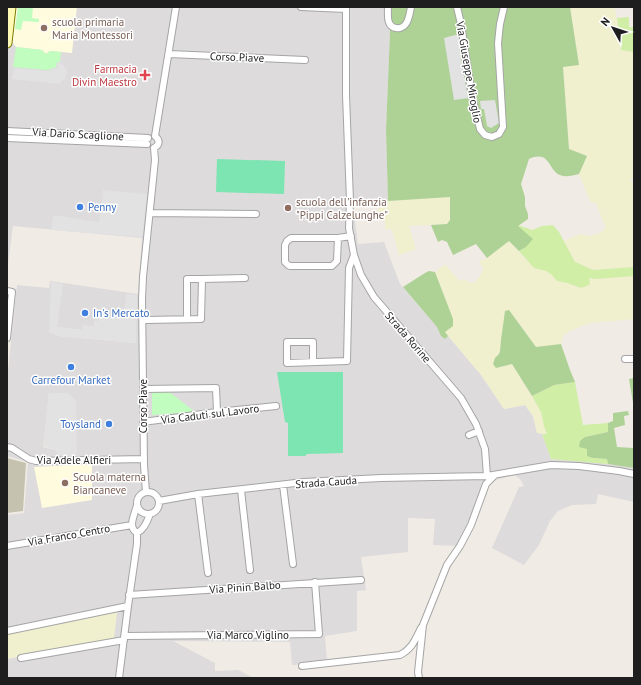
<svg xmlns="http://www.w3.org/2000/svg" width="641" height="685" viewBox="0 0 641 685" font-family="'PT Sans',sans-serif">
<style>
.residential{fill:#dddbdb;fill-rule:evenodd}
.education{fill:#fffbde}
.construction{fill:#c5c3af}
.farmland{fill:#f0efce}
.grass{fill:#d1eea6}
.forest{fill:#aed296}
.park{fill:#c0fdbe}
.pitch{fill:#7ce5b1}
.parking{fill:#e2e2e2}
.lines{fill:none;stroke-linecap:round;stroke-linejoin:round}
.street-casing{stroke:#a5a5a5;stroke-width:8}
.secondary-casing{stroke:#7b7a00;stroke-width:11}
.street{stroke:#fff;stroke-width:6}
.secondary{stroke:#fef9b4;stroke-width:9}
.education-dot{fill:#8d6e63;stroke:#fff;stroke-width:1.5}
.health-dot{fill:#e0444e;stroke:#fff;stroke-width:1.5}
.shop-dot{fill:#3f7fe0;stroke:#fff;stroke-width:1.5}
.labels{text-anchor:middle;stroke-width:3;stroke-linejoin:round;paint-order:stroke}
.education-label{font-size:11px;fill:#785e54;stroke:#fff;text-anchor:start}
.street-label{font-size:11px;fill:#1e1e1e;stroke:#fff}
.health-label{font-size:11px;fill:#be3a42;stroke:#fff;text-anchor:end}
.shop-label{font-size:11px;fill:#366cbe;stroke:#fff;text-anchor:start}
</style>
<rect width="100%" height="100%" fill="#f0ebe4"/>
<path class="residential" d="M7,7H391L386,130L388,201L353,203L358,244L384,242L400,284L437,327L441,336L445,339L448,336L481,375L504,409L525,405L533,416L537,433L542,434L551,459L602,463L634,468V502L598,494L596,504L572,505L558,511L550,521L539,545L524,565L492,548L519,487L524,486L520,479L515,475L492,481L488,483L462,546L433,545L435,519L408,518V552L361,557L366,590L357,591V631L325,636L327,662L292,665L290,642L173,641L215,663V671L238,670L254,678H7V659L114,638L7,633V515L24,513L28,462L7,456V380L17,285L49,288L50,281L138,294L142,238L13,226L7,272ZM62,284L57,327L82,330L94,326L99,321L101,316L123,319L127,294L136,343L57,336L53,333ZM49,393H67L76,401L65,459L55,450L43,447Z"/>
<path class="education" d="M16,7H77L72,53L50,51L46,54L42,50L16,47L12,42Z
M92,464V500L42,508L34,467Z"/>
<path class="construction" d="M7,458L26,463L23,511L7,513Z"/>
<path class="farmland" d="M570,7H615L621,50L634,52V179L630,178L634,186V267L593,270L575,262L564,241L580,234L590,236L598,234L606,228L595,202L591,203L579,174L587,156L569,149L563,66L579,65Z
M450,196V220L447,224L409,226L416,249L399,255L392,229H385V221L380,220L377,202Z
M509,241L534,268L546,271L552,275L557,281L570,283L576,287L587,286L589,284V278L596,279L634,276V319L590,323L572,330L564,335L561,344L536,347L509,310L504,318V325L501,340L500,351L497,356V368L512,364L541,412L544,426L547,434L537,433L533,416L525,405L504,409L481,375L445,332L453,319L435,272L441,267L446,265L459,281L464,279L468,282L474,283L479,277L482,272L483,269L479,261L487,258Z
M117,611V613L114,638L7,659V633Z"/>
<path class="grass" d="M629,17V27H634V52L621,50L617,18Z
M518,225L532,230L542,226L553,225L559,232L575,262L593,270L634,267V276L596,279L589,278L590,284C581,290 579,287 570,284C566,282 561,282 557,281L552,275L546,271L534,268L519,251L526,247Z
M575,382L583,425L608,423V432L585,437L587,449L593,458L607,459L608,464L551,459L542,434H547L544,426L541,412L532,396L554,385Z"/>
<path class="forest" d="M391,7H570L579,65L563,67L569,149L587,156L579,174C574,175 568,177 563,176C547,173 552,149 529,159L521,184L525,197V206L528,214V219L518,226L533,239L526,247L519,251L509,241L487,258L476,244L453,255L447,242L442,240L438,242L431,225L447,224L450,220V197L388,201L386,130Z
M429,271L435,272L453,319V326L445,332L448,336L445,339L441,336L437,327L403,287L425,273Z
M509,310L536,347L561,344L570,370L575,382L554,385L532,396L512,364L496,368L493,364L495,358L499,354L500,351L501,340L505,311Z
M634,378V409L629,379Z
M628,411L629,415L624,416L625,425L614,428L617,447L634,448V468L608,464L607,459L593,458L587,456V449L579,447L580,441L585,437L608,432V423L613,421V413Z"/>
<path class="park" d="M18,7H33L32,18L39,19V22L23,21L21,30L15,29Z
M16,47L42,50L46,54L50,51L61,52L60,62H57L56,67L48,70L13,67Z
M167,391L172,394L195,412L152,415V392Z"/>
<path class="pitch" d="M217,159L285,161L284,194L216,192Z
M277,372H343V453L307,454L305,456H288V423L285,422Z"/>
<path class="parking" d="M459,34L461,47L459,48L468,98L454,100L444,38Z
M58,62L63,65L67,70V74L65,79L60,82V84L12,79L14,68L48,71L54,68H57Z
M495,100L499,123L491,128L487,126L484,109H481L480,101Z
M103,190L147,194L142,237L51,230L53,215L99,222Z
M51,282L63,284L57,327L82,330L83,325L94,326V320L99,321L100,316L123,319L127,294L137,295L136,343L57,336L54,333H49Z
M49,393H68L76,401L77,458L65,459L55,450L43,446Z"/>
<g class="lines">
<defs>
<path id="street" d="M301,7L346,9
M346,7V95L350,201L349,228L354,255L361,275L374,297L461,398L476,424L485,449L487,476
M388,7C388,14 386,27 396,28C400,29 403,27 405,25C409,21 410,12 411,7
M457,7L461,24L472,96L480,129L485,135L492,137L499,134L503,127L498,43L500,24L504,7
M169,54L305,60
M7,131L148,138
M155,136L176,7
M7,138L147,144
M154,148C160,145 160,140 155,136
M150,213L256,214
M338,238L337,261L332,266H290L288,265L285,262V245L287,241L291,238H338L351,236
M202,279L245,278
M7,291L12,292L7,338
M143,320H145L201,319L202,279H187V319
M625,359H634
M313,362V342H287V363L347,361L349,268L354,255
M143,389L216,388L217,412
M143,422L217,412L276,406
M469,435L479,431
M7,447L12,448L29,459L36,461L144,459
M283,485L293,564
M241,490L250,570
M146,492L144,465L142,299L143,277L155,160L154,148
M137 503a11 11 0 1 1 22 0a11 11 0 1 1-22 0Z
M198,494L208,573
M159,501L198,494L304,482L381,478L487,476L551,465L579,466L619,471L634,474
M137,505C135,514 127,527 137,533
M137,533C145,529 147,521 150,514
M7,546L132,525
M129,595L361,580
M7,631L128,606
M125,636L319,634L315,582
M21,658L124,640
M302,666L400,655C412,649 415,640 421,628
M119,678L128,606L137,544V533
M419,678L418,672L423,625L447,565L460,546L471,525L486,484L495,475"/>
<path id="secondary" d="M7,43L11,7"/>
</defs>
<use href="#street" class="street-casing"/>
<use href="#secondary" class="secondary-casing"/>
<use href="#street" class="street"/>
<use href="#secondary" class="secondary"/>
</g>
<g class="education-dot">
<circle cx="44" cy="28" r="4"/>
<circle cx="288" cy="208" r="4"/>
<circle cx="65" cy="483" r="4"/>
</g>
<path class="health-dot" d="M143 69h4v4h4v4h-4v4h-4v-4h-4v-4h4z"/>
<g class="shop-dot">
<circle cx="80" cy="207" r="4"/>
<circle cx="85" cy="313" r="4"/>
<circle cx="71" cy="367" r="4"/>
<circle cx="109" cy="424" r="4"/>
</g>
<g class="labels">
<g class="education-label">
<text x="52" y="26">scuola primaria<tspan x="52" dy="13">Maria Montessori</tspan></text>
<text x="296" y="206">scuola dell'infanzia<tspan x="296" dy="13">"Pippi Calzelunghe"</tspan></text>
<text x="73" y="481">Scuola materna<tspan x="73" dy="13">Biancaneve</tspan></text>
</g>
<g class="street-label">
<text transform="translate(237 57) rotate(2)" y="4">Corso Piave</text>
<text transform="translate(469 72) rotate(80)" y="4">Via Giuseppe Miroglio</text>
<text transform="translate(78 134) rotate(3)" y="4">Via Dario Scaglione</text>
<text transform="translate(408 337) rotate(49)" y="4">Strada Rorine</text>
<text transform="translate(143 406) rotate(-90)" y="4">Corso Piave</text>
<text transform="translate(210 414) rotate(-7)" y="4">Via Caduti sul Lavoro</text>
<text x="74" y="464">Via Adele Alfieri</text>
<text transform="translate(326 482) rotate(-4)" y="4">Strada Cauda</text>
<text transform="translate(69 535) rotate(-10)" y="4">Via Franco Centro</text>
<text transform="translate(245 587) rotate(-4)" y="4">Via Pinin Balbo</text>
<text x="248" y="639">Via Marco Viglino</text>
</g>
<g class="health-label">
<text x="137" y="73">Farmacia<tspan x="137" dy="13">Divin Maestro</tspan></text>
</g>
<g class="shop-label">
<text x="88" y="211">Penny</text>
<text x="93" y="317">In's Mercato</text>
<text x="71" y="384" text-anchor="middle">Carrefour Market</text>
<text x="101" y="428" text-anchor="end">Toysland</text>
</g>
</g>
<rect width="641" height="685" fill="none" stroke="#1e1e1e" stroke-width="16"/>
<g transform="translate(613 28) rotate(309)" stroke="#ffffff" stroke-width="3" paint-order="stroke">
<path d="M0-3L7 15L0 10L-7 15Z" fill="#1e1e1e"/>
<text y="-6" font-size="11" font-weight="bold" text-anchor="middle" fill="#1e1e1e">N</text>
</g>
</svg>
